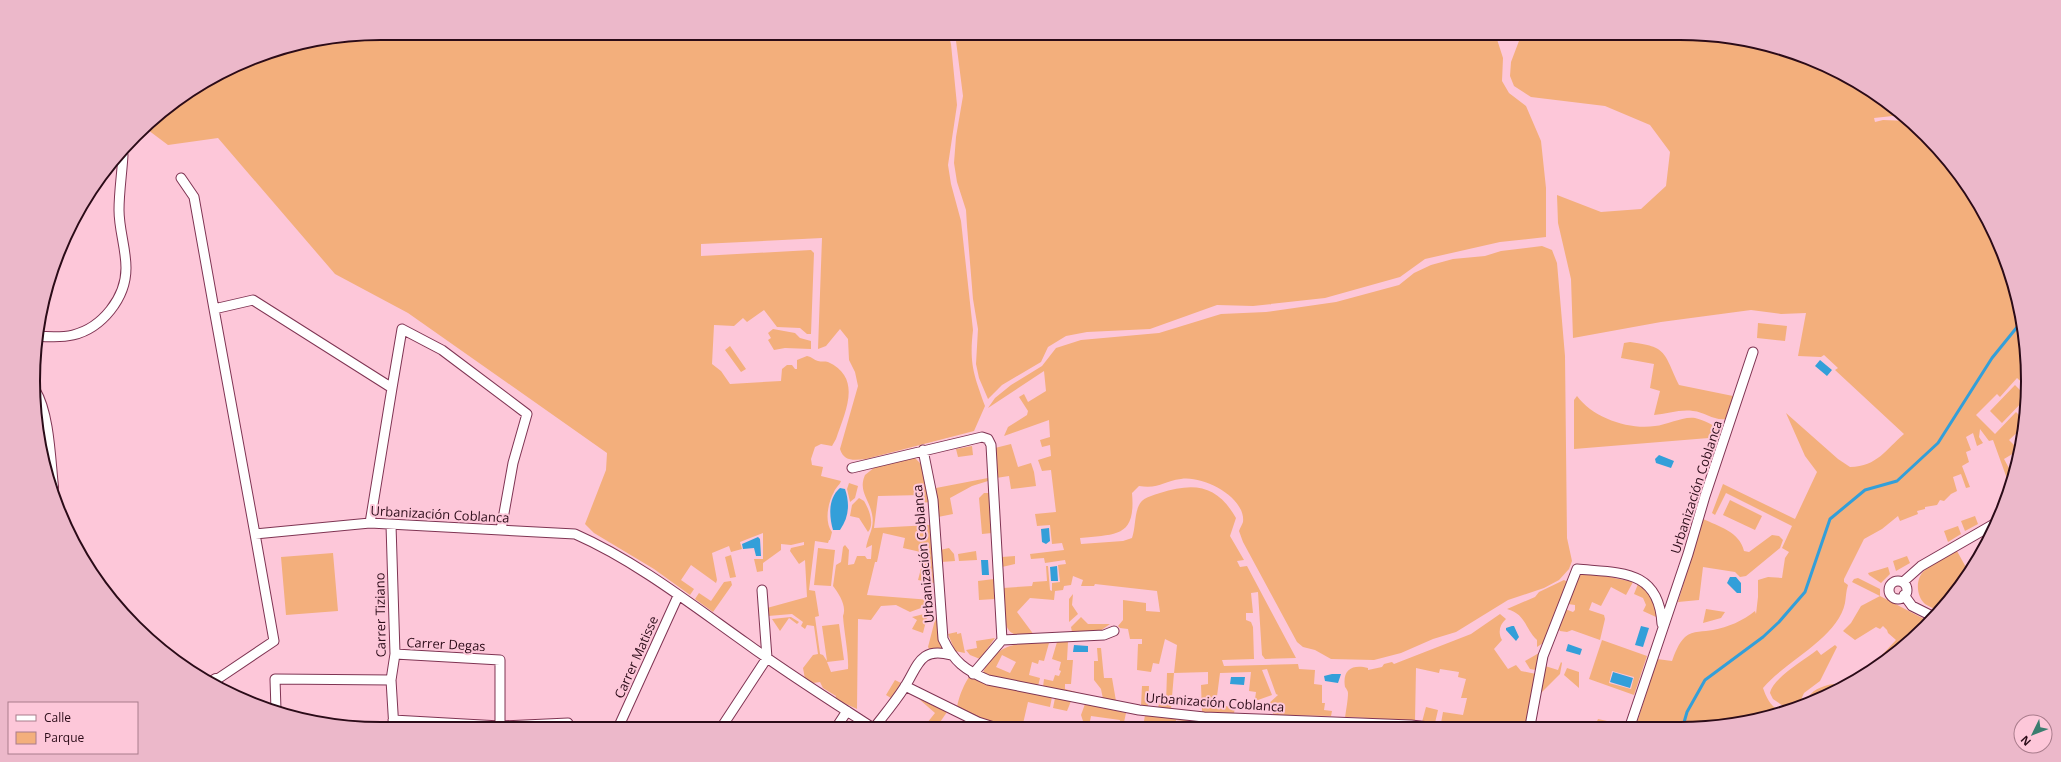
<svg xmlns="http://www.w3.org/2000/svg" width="2061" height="762" viewBox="0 0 2061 762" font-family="'Open Sans',sans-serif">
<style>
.green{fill:#f3af7c;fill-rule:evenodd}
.water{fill:#339fd9}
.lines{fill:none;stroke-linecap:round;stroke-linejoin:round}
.stream{stroke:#339fd9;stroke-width:3}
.street-casing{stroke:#7f3453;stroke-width:11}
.secondary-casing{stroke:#7f3453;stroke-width:14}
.street{stroke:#fff;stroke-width:9}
.secondary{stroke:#fff;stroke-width:12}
.labels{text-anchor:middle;stroke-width:4;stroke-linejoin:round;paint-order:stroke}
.street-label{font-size:13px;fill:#2b0b18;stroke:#fdc7d9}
.rim{fill:none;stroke:#2b0b18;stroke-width:2}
</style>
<rect width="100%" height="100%" fill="#fdc7d9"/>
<path class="green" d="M381,33H948L951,44L957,105L948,165L951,184L961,221L973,330C969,364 974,375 985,406L974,431L866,459C854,460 844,462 840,449L858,386L855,372L849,360L848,339L840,329L826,346L818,349L822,238L701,244V256L811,250L814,253L811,334H807L800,328L777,327L764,310L747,322L743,318L734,326L714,325L712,364L721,371L730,384L781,381L782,369L787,365H792L795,369H797V360L807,356C812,357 814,360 818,361C821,362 825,361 828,362C863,378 845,412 836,439L832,446L821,444L815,447L811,459L812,465L823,467L821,476L841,481C839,486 836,487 834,492C828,502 824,522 832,532L830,540H829L828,543L815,541L809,590L815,591L819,616L815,617L820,654L823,655L827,661L822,626L839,624L844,660L827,662L831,672L848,669C849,655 844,632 843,616C847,606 839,594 833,586L836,565L841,562L843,547L845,545L849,550L848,565L854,564L857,556H865L867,559H871L872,545L866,548C868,535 875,528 872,514C869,499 858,491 865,475L875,467L915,458L922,465L929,502L923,503L922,495L878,496L874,528L930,525L934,583L918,580L925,553L903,548L905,538L883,533L877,562H875L867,595L931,600L929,605L910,612L896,605L881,606L871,620L858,619L857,709L835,699L836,696L823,688L820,682L813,683L805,679L803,668L813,655L818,654L814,626L807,625L805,629L801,626L803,622L792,614L768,616L767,608L807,597L805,560L799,564L790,551L791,548L804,545V542L791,545L781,544V550L763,563V571L757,572L754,559H763V533L740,542L742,549L731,552L729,546L712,553L717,580L716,583L691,565L681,580L694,589L690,595L654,569L594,533L585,524L606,470L607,453L408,313L335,274L218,138L168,145L144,127L151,120L248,59L313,40Z
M955,33H1495L1503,58L1502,81L1509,93L1526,106L1541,141L1546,188V237L1500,242L1425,259L1400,277L1325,298L1253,306L1217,305L1150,329L1087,332L1066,336L1048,347L1041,362L1002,385L988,399L979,378L976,364L978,329L973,299L967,226L966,210L957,182L954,163L956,137L963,96Z
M1522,33H1680L1770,45L1834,69L1892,105L1902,115L1874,118L1875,122L1883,120L1909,121L1941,151L1981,207L2009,269L2025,335L2027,387L2017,378L2000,397L1997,394L1976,415L1995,434L2016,412L2024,420V426L2009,440L2017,448L2015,450L2019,454L2018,457L2014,453L2004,459L2010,470L2017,464L2016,472L2009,474L2012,481L2010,487L1993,440L1989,441L1980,429L1979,437L1983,443L1977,446L1973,433L1966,437L1971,450L1966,452L1969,462L1962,466L1970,487L1966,488L1961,474L1953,477L1957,491L1951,494L1944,501L1940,500L1937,505L1925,507V509L1917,511L1918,514L1900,521L1898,516L1882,529L1864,539L1844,579V582L1848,585C1846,591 1846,597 1845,603C1838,638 1784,662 1763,688C1766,697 1770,705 1778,710L1726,726H1636L1657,659L1672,661C1675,653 1678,644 1685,637C1693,630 1704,632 1713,630C1728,627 1743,621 1755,611L1756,614L1758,597V580L1768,577L1782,578L1785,558L1789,552L1782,548L1792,526L1726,493L1715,515L1712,513L1723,484L1795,519L1817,472L1805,456L1786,413L1838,459L1850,467C1878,466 1885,450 1904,434L1835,370L1838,368L1824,355L1821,357L1798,356L1806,313L1781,314L1751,310L1661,322L1573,338L1571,279L1558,223L1557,195L1601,212L1641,209L1666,186L1670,152L1650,125L1605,106L1531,97L1514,86L1510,76L1511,62Z
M1542,246L1552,250L1557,263L1565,356L1567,538L1572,561L1569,569L1559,580L1544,588L1508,600L1456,632L1433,639L1401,653L1374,660L1331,659L1315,650L1303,647L1297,642L1243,542L1239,531C1240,528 1242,525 1243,522C1246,497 1202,475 1181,479C1163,481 1160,489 1139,486L1132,493C1136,538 1116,534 1080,538L1081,544L1123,541L1132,538C1136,527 1134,511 1141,502C1145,497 1154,495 1160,493C1195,482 1217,485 1236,518L1230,536L1244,560L1237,561L1240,567L1247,566L1296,658L1265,659L1262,655L1258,592L1251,593L1253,613H1246V620L1251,622L1253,627L1254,659L1222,660L1224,666L1298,664L1299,669L1315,670L1314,684L1322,685V703H1325L1324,710L1332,711L1331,716L1274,715L1268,704L1278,695L1276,694L1267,669L1262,670L1272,695L1258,700L1255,699L1256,692L1249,691L1251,672L1220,673L1216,704L1235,708L1234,713L1202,712L1201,685L1208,684V672L1174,673L1171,709L1158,707L1160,702L1166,703L1167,673H1174L1177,645L1165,639L1159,664L1153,663L1151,672L1137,670L1138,644H1142V639H1130L1128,629L1120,628L1118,626L1123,620V600L1146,603V611L1160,612L1157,591L1095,584L1094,586H1081L1083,580L1073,576L1071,585L1064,586L1063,590L1055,591L1054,600L1030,598L1017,612L1034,635C1028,635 1020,636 1014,634C1000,628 1004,600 1003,588L1032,586L1033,582L1047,581L1046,566H1048L1050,590L1052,591V583L1060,582L1058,565L1066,564L1065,560L1045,563L1044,558L1031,559L1030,554L1064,550L1062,543L1052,544L1050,525L1037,526L1035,514L1056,512L1051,470L1042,471L1038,460L1051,456L1050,445L1042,447L1040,440L1050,437L1049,420L1004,436L1008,427L1027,415L1028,411L1019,397L1024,394L1028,402L1046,391L1044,371L988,408L995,398L1011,385L1042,366L1056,348L1081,340L1159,333L1221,314L1266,312L1336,302L1399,285L1414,273L1431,265L1453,259L1485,256L1501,251Z
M1758,323L1787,326L1785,341L1757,338Z
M773,329L795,333L800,338L811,341V349L785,348L774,350L768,340L771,338L768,333Z
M1630,342C1668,347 1663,352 1679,385L1733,396L1726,419C1714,421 1705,412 1693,411C1681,409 1666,414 1654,415L1660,391L1650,388L1654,364L1621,358L1624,343Z
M730,346L746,369L741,372L725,350Z
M2015,385L2027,397L2002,423L1990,411Z
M1577,396C1593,418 1629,430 1655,426C1667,425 1683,416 1695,418C1704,420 1716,426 1722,432L1721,437L1574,449V400Z
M1011,444L1018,467L1031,463L1034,472L1036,486L1011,489L1009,476L996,478L995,448Z
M972,446L973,455L958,457L956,449Z
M988,478V481L972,486L950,498L953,514L938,517L936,488Z
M849,483L858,486L855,498L850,502L847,489Z
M984,493H989L992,533L982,534L979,498Z
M859,498L864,501C869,509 875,524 868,532L859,518L850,516L852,505Z
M1730,500L1762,516L1755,530L1723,515Z
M1975,516L1978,524L1965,531L1961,521Z
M1703,519C1718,526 1740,532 1744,551L1749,552L1772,535L1779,536L1783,540L1780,548L1746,576L1740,577L1735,572L1703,567L1699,600L1678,602Z
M1958,526L1961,534L1948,542L1944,531Z
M818,548L835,550L831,586L814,585Z
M949,548L954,554L955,561L941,562L940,550Z
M976,551L977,560L959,561L958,554Z
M1957,551L1968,571L1936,610C1933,608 1928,606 1925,604C1916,596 1915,578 1925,570C1934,563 1947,557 1957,551Z
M333,553L338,611L286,615L281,557Z
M731,555L736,577L730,578L725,557Z
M1015,556V564L1002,567V557Z
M1907,556L1910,563L1896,571L1893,561Z
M1888,567L1890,574L1881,583L1869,575L1868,573Z
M1586,572L1633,582L1626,595L1611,587L1601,606L1592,602L1589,610L1604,615L1605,619L1600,640L1572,630L1567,632L1560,631L1556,625L1565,609L1573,612L1575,610V605L1568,604C1575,589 1569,581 1586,572Z
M1858,578L1880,589V596L1928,621L1910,642L1878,663L1882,655L1896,640L1888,633L1887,630L1883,626L1880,629L1876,627L1855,640L1843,631L1851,623L1861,606L1880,596L1852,582L1854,579Z
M994,579L995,599L979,600L978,581Z
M1564,580L1569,583L1560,607L1556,609L1543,643L1537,647V640C1525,629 1526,614 1507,609L1535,597L1539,592Z
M731,581L732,585L713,612L695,599L699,593L711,601L724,582Z
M1638,584C1649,592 1657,602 1656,617L1643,611L1646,605L1643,598L1634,594Z
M1073,594L1072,605L1078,614L1069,622V599Z
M1706,609L1725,612L1721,618L1703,623Z
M928,613L923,633L912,629L917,620L912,617Z
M1500,614L1506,619C1499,625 1498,633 1502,640L1494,649L1508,669L1516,665L1521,671L1536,674L1526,726L1474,727L1441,723L1443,712L1463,715L1467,698H1461L1466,679L1458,677L1459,672L1440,669L1439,673L1416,668L1415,721L1398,720L1396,723L1387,722L1382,719L1350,717L1347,720L1345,718C1346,710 1348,700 1348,693C1348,691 1346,688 1345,687C1342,669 1353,664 1368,668V670L1382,667L1384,664L1392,662L1394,664L1471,634Z
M936,616L943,649L930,650L928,647Z
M791,617L799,622L797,624L789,618L780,631L772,619Z
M1081,617L1088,624H1110L1100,631L1072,632L1071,627Z
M957,632V634L961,633L965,653L955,651L948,634Z
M995,638L980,659L970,655L966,650L977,648L976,641Z
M1602,640L1647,656L1634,695L1589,679ZM1612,671L1634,677L1631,689L1609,683Z
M1057,642H1068L1067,660H1073L1071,684H1065V689L1091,696L1043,687L1044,679L1053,681L1055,675L1059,676L1061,671L1059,670L1061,662L1052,659Z
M1049,643L1044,661L1039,660L1038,664L1032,662L1029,675L1040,678L1038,686L993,678L983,673C984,669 986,666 989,662C1005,640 1024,644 1049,643ZM1002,655L1016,662L1010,673L996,667Z
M1835,645L1837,647L1820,681L1804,693L1799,704L1786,708L1773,699L1770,693C1773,678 1804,660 1817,650L1821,655Z
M1097,648H1101L1104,678H1112L1116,701L1103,699L1101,689L1094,680V661H1098Z
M1539,653L1536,670L1530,669L1525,661Z
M1561,662L1562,663L1560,674L1540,694L1545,666L1558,670Z
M1567,668L1579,672V688L1564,675Z
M972,674L993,686L1052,697L1050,707L1028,702L1022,728L992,723L957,708C958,699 965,680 972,674Z
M895,680L901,683L891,698L886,695Z
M1833,684L1843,687L1834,693L1806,702C1810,690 1822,686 1833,684Z
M1142,686H1149L1148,706H1141Z
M1055,698L1071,701L1067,711L1053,708Z
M919,699L947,712L936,728H923L935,713Z
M1085,704L1126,713L1123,727H1119L1120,720L1091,716L1089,726L1084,724L1081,715Z
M1426,707L1438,710L1435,723L1422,722Z
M1145,715L1197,721L1194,727H1190V722L1176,720L1175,727H1155L1144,721Z
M1598,719L1625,725L1595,726Z
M1206,721L1232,722L1231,727H1204Z
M1236,722L1310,725V727H1235Z"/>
<path class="water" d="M1820,360L1832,370L1827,376L1815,366Z
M1659,455L1674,461L1671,468L1656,463L1655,459Z
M840,488L845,489C850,504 849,517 840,530H833C829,516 828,498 840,488Z
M1049,528L1050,541L1046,544L1042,542L1041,529Z
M758,537L760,539L761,556H756L754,548L743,549L742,544Z
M981,560H988L989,575H982Z
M1057,566L1058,581H1051L1050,567Z
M1730,577H1736L1741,583V593H1737L1727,583Z
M1512,626H1514L1519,637L1516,641L1506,630V628Z
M1641,626L1649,628L1643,647L1635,645Z
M1568,644L1582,649L1580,655L1566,651Z
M1074,645L1088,646V652H1073Z
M1613,672L1633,678L1630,688L1610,682Z
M1332,674H1341L1338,683L1325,681L1324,676Z
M1231,677H1245L1244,685L1230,684Z"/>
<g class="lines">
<path class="stream" d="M1683,726L1687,712L1705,680L1763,637L1779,622L1805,592L1830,519L1865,490L1897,481L1938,443L1992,358L2022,321"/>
<defs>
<path id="street" d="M181,178L194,197L214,309
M36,336C48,337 61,338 73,335C102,328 126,298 126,268C126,248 119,230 119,210C119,192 122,173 123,155
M392,388L402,329L442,350L527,414L513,463L501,530
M923,450L933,500L943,639C954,662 965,670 988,680L1139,710L1204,717L1411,725
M852,468L982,437L988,439L991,445L1002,640
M391,525L395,654L391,680L394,729
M255,534L214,309L253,300L392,388L370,523
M1889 590a9 9 0 1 1 18 0a9 9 0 1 1-18 0Z
M1903,582L1921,566L1994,524
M1904,595L1912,606L1932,616
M395,654L500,660V729
M973,674L1002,640L1104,635L1114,631
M216,680L274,641L255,534L370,523L575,534C636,561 691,604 746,643C787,673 830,700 873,728
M905,686L978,722L997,728
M276,710L275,679L391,680
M393,720L500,726L568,723
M1530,726L1543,656L1577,569C1620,573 1659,569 1662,624
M1630,726L1688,554L1705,496L1753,352
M1411,727V725L1429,727
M618,728L678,596
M721,728L767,658L762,590
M836,728L847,711
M874,728C884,715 895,702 904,688C918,667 919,646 951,655"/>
<path id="secondary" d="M34,391C48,414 49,460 52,487
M213,682L216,680"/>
</defs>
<use href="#street" class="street-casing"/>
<use href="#secondary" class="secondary-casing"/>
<use href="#street" class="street"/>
<use href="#secondary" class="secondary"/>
</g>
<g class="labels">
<g class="street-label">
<text transform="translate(1696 487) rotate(-72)" y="5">Urbanización Coblanca</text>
<text transform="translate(440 514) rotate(3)" y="5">Urbanización Coblanca</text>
<text transform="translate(923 554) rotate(-95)" y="5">Urbanización Coblanca</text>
<text transform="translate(380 615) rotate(-91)" y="5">Carrer Tiziano</text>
<text transform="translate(446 644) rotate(3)" y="5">Carrer Degas</text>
<text transform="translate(636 657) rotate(-66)" y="5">Carrer Matisse</text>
<text transform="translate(1215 702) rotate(4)" y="5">Urbanización Coblanca</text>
</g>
</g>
<path d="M0 0H2061V762H0ZM381 40H1680A341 341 0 0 1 2021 381V381A341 341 0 0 1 1680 722H381A341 341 0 0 1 40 381V381A341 341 0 0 1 381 40Z" fill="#ecb8ca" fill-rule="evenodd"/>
<path class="rim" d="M381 40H1680A341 341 0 0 1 2021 381V381A341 341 0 0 1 1680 722H381A341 341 0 0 1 40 381V381A341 341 0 0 1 381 40Z"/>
<rect x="8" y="702" width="130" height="52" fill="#fdc7d9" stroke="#a97c8c"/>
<rect x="16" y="715" width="20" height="6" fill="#ffffff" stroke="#a97c8c"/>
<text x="44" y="722" font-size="12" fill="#2b0b18">Calle</text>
<rect x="16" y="732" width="20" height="12" fill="#f3af7c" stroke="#a97c8c"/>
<text x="44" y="742" font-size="12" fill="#2b0b18">Parque</text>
<g transform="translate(2033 734) rotate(227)"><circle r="19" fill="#fdc7d9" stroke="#a97c8c"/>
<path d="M0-3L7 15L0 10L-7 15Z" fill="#3b7d6f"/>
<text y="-6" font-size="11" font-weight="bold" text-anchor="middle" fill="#2b0b18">N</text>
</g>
</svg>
